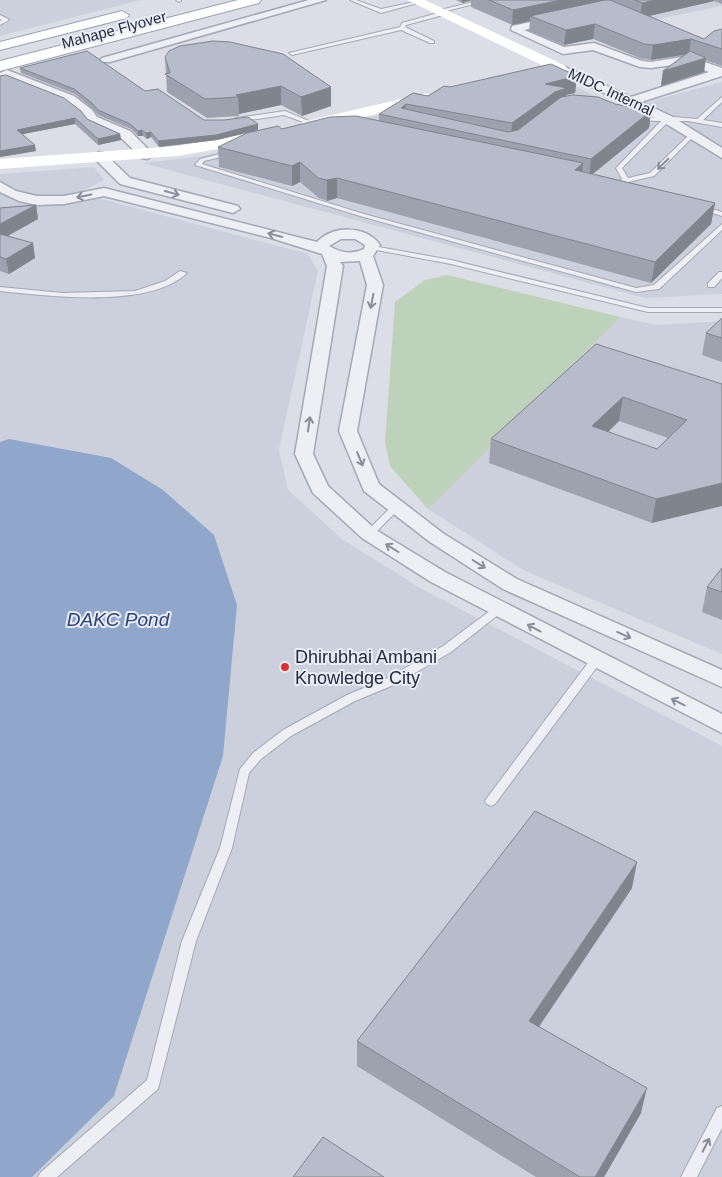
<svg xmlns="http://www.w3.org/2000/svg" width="722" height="1177" viewBox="0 0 722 1177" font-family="Arial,sans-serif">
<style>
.built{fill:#ccd0dc}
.green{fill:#bed2bb}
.water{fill:#91a6cb}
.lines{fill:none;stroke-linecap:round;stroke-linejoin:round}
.lane-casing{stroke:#a4a8b4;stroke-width:2}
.street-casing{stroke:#a4a8b4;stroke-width:3}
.primary-casing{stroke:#99a0b4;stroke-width:2}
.lane{fill:#eeeff5;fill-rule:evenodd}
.street{fill:#eeeff5;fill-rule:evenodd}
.secondary{fill:#fff;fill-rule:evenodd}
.primary{fill:#fff;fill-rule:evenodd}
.wall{fill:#9da2ae;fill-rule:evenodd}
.shaded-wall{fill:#80848d}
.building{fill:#b7bcca;stroke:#80848d;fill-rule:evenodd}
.oneway{stroke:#898c9a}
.poi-dot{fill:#db3133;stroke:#eaedf5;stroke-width:2}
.labels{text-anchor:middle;stroke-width:4;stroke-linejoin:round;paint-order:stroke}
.far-street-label{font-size:15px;fill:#242a3e;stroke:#eaedf5}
.poi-label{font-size:18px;fill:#242a3e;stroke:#eaedf5;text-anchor:start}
.water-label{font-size:19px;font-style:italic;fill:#2a4276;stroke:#eaedf5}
</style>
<rect width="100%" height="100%" fill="#dbdee7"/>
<path class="built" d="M0,0H141L0,36Z
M597,0H722V6L648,21Z
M551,75L622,109L722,82V294L645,298L143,163L202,156Z
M94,167L104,180L79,193L308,254L318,271L279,449L288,490L342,539L420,588L722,746V1177H0V174Z
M620,317L656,325L722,321V654L525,571L428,509Z"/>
<path class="green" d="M447,275L620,317L428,509L390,466L385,443L395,302L425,280Z"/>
<path class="water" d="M9,439L111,458L163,490L214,535L237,605L223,756L114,1096L32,1177H0V442Z"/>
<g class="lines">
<defs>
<path id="lane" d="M176,0H181V1L179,2Z
M350,0H356L381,9L419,1L421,2L381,13Z
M481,0H489L439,13L436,11Z
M445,11L447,14L406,25L405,27L434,41V43H430L401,30L292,55L289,53L400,27L402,23Z
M0,15L8,19L9,20L0,25V21L2,20L0,19Z
M722,97V102L703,120L722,123V127L688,121H669L622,168L628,178L650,173L690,134L695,135L654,176L628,182L618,188H614V186L622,179L616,168L617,167L661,121L634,120V118L674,117L697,119Z
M285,111L316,124L311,125L284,115L236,122L233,120L236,118Z
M232,151L234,152V154L204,161L202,164L364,214L636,288L654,285L722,224V230L659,289L636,292L360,216L195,165L200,159Z
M702,206L722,212V216L700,209V207Z
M373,246L451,260L648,308H722V312H648L451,264L371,249V247Z
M180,271L187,273C149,309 49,296 0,291V287L63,293L135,291L165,281Z
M719,272H722V278L714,287H708V283Z
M397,503L402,506L372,536H366L364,534L394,504Z
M499,606L503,607L504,609L503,611L451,652L396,684L355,701L291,736L261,759L249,773L232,848L196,941L158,1089L57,1177H38L41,1172L147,1080L182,941L220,848L240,769L253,753L283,730L347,695L388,678L443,646L495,607Z
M595,655L599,656L601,660L600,663L495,804L491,806L487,804L485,801L487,798L590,660L591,656Z
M722,1106V1128L697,1177H681L717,1108Z"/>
<path id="street" d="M309,0H326L110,62H102L100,60L102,58Z
M558,16L562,17V21L524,30L564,47L594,43L642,61L651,62L688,56L722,68V76L641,102L671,116L722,148V158L663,122L553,68L559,64L563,66L631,97L709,72L687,63L651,68L640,67L593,50L563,54L511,30L512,26Z
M7,70L74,96L92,110L97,117L130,131L154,155L147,159L142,158L120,137L88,123L83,115L66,102L7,78L0,81V73Z
M99,152L104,153L130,178L238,206L240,209L233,213L120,184L92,156Z
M0,182L16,191L37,196H64L104,188L317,242C333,225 366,225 380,245L373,256L383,285L357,431L379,484L444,534L517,579L722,670V687L503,589L430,542L364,491L339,431L367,285L360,261L340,262L343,266L313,454L328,486L376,530L445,572L722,714V733L431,582L362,538L313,493L295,454L327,266L322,254L271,238L104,196L64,204L37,205L19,201L0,192ZM341,239H355L365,245L364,249C351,255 341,253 329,246Z"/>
<path id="primary" d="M238,0H261L259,3L0,71V61Z
M122,11L129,15L127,18L0,50V42Z"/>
</defs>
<use href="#lane" class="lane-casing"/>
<use href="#street" class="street-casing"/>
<use href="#primary" class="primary-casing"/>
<use href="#lane" class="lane"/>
<use href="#street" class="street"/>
<path class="secondary" d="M407,0H425L564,65L567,68L564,71H554Z
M427,93L435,98L433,101L308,130L302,128L300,125L302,122Z
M254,133L260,134L262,138L260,142L177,156L0,169V159L177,146Z"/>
<use href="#primary" class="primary"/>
</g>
<path class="wall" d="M456,0H722V4L714,1L649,16L704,39L722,29V66L705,60L704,72L661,86L663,71L684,55L651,60L642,59L593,39L564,45L529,31L530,21L512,25L471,7V1L462,3Z
M180,46L331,106L302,116L281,105L239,114V116L207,118L167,92L165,57Z
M20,68L145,91L204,120L258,124V130L217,140L159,147L151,137L147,139L143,136H138L131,129L98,115L93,109L75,94L21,73Z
M0,76L87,119L120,134L121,140L98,145L75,124L23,134L36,151L0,157Z
M577,76L575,93L566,95V97L651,111L649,128L593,174L715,203L711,224L651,283L337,198L327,201L319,198L300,182L292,186L219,167L218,147L282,129L379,121V114L450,87Z
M36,205L38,219L8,236L33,243L35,258L9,274L0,271V208Z
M722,318V362L702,355L706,333Z
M596,344L722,384L652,523L489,463L491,439ZM619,421L668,438L657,449L608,432Z
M722,568V620L702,612L707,587Z
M632,888L539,1027L641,1113L604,1177H536L357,1066V1041Z"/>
<path class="shaded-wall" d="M462,0H471L462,3Z
M561,0H608L530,16V21L512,25L513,10Z
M656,0H714V1L640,18L642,3Z
M595,24L593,39L564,45L566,30Z
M691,39L689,54L651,60L653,45Z
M706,58L704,72L661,86L663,71Z
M577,76L575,93L566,95L565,105L511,141L512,123L545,84Z
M281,86V105L239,114L238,97L236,95Z
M331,87V106L302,116L301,97Z
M406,104L405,119L401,108Z
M651,111L649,128L589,177L591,159Z
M75,118V124L18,135L17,130Z
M258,124V130L217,140L159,147L158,141Z
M142,130L143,136H138V131Z
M151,132V137L147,139L146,133Z
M120,134L121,140L98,145V139Z
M35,145L36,151L0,157V151Z
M300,162V182L292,186V166Z
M583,163L581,183L575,170Z
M337,178V198L327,201V180Z
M715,203L711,224L651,283L655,262Z
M36,205L38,219L0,240V224Z
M33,243L35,258L9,274L6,259Z
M623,397L619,421L589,450L592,426Z
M722,483V506L652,523L656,499Z
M637,862L632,888L525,1047L529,1021Z
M647,1088L641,1113L604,1177H595Z"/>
<path class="building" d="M489,0H561L513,10Z
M605,0H610L704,39L714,31L722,29V49L691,39L653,45L644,44L595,24L566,30L530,16Z
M635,0H656L642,3Z
M213,41L230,42L283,54L331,87L301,97L281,86L236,95L238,97L205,99L165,74L170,73L165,57L169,51L180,46Z
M87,51L145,91L158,89L204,120H224L248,117L258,124L216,135L158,141L151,132L146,133L142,130L138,131L130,124L98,110L92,103L74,89L20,68Z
M690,51L706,58L663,71Z
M551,64L577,76L545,84L567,88L555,92L512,123L406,104L401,108L508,132L518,130L561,97L573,95L598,97L615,104L651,111L591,159L379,114L413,93L428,96L444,86L450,87Z
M6,75L64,98L81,111L87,119L120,134L98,139L75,118L17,130L35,145L0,151V76Z
M356,116L583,163L575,170L715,203L655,262L337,178L327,180L318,178L300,162L292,166L218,147L247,133L278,126L282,129L330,117Z
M36,205L0,224V208Z
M0,234L33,243L6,259L0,257Z
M722,318V338L706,333Z
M596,344L722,384V483L656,499L491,439ZM623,397L687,420L657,449L592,426Z
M722,568V592L707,587Z
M535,811L637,862L529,1021L647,1088L595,1177H580L357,1041Z
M323,1137L384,1177H293Z"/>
<defs><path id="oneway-shaft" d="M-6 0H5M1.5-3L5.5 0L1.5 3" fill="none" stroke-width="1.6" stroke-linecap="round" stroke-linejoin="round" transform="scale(1.25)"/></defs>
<g class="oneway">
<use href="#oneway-shaft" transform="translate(663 164) rotate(136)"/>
<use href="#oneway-shaft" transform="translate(172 193) rotate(15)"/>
<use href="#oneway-shaft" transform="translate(84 196) rotate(168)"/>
<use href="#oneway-shaft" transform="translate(275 235) rotate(-165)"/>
<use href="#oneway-shaft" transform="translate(372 301) rotate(101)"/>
<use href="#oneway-shaft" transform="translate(309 424) rotate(-82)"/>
<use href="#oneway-shaft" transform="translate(360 459) rotate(67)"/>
<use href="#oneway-shaft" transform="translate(392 548) rotate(-148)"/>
<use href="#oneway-shaft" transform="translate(479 564) rotate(32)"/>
<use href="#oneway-shaft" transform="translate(534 628) rotate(-152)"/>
<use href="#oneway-shaft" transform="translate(624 635) rotate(24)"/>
<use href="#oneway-shaft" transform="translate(678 702) rotate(-153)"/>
<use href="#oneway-shaft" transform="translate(706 1145) rotate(-63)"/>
</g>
<circle class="poi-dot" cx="285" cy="667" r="5"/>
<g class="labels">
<g class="far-street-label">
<text transform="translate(114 30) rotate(-15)" y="5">Mahape Flyover</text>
<text transform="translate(611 92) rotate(25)" y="5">MIDC Internal</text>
</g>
<g class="poi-label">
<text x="295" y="663">Dhirubhai Ambani<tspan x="295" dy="21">Knowledge City</tspan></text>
</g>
<g class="water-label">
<text x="118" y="626">DAKC Pond</text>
</g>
</g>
</svg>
